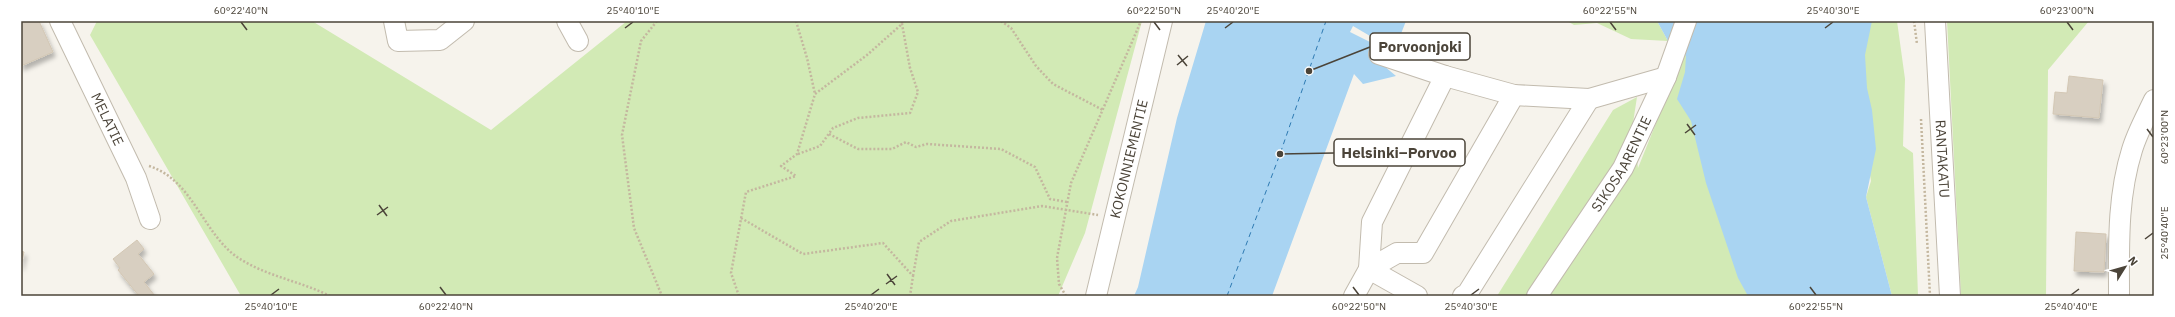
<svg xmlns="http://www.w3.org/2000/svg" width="2175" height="317" viewBox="0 0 2175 317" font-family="'IBM Plex Sans',sans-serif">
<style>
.green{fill:#d2eab5}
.water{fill:#a9d4f2}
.pier{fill:#f6f3ec}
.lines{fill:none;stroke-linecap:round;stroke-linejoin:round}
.ferry{stroke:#2e7ab2;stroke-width:1;stroke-dasharray:5 4;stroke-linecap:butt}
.building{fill:#d8cfc1;stroke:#d3c7b4;filter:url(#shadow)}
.minor-casing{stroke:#c2bbae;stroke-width:22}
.path{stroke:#c4b79f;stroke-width:2.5;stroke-dasharray:2 2;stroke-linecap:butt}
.minor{stroke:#fff;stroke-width:20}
.ticks{fill:none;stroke:#4b4439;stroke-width:1.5}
.labels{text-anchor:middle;stroke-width:4;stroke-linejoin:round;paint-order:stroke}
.street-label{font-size:14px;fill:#4b4439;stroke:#fff}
.leader{fill:none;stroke:#4b4439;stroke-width:1.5}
.callout-dot{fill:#4b4439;stroke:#fff;stroke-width:1.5}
.callout{fill:#fff;stroke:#4b4439;stroke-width:1.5}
.callout-label{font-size:15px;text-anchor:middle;font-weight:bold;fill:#4b4439}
.neatline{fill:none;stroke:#4b4439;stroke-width:1.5}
.ticks-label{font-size:10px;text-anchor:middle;fill:#4b4439}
</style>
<defs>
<filter id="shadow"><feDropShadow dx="2.5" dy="4.5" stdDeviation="2" flood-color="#0004"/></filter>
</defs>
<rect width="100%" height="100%" fill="#f6f3ec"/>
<path class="green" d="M97,21H312L491,130L627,21H1142L1085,233L1058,296H241L90,35Z
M1567,21H1657L1668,41L1631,39L1597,23L1574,25Z
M1697,21L1868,296H1497L1613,110L1637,97L1633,123L1638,168Z
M1844,21H1897L1905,79L1903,146L1913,153L1918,296H1892L1866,197L1871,181Z
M1947,21H2089L2048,70L2046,296H1961Z"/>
<path class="water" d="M1206,21H1406L1397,44H1383L1377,60L1396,76L1363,84L1354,74L1272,296H1134L1138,287L1177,118Z
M1657,21H1872L1865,55L1867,88L1872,110L1876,149L1866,197L1892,296H1748L1738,278L1706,183L1691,121L1677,99L1685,72L1686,56L1668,41Z"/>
<path class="pier" d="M1353,26L1382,43L1380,47L1350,32Z"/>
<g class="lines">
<path class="ferry" d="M1227,296L1280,154L1326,21"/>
</g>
<path class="building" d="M21,21H39L53,52L21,66Z
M2069,76L2103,80L2099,118L2053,114L2055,92L2067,93Z
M2076,232L2106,234L2104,272L2074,271Z
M137,240L144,249L138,254L154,274L144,282L155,296H139L118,270L120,268L113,259Z
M21,251L24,252L21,266Z"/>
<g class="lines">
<defs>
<g id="minor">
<path id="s1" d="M60,21L136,178L150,219"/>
<path d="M394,21L398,41L440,40L464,21"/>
<path d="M567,21L578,41"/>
<path id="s2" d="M1935,21L1950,296"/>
<path d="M1379,54L1445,76L1514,95L1589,99L1666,77"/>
<path d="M1369,269L1397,253H1423L1514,95"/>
<path d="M1369,269L1417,296"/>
<path id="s3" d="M1096,296L1162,21"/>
<path d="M1354,296L1369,269L1372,222L1445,76"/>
<path d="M1463,296L1467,294L1589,99"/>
<path id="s4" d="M1537,296L1623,168L1666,77L1686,21"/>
<path d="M2119,296C2119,247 2117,198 2132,150C2137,133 2146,117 2154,100"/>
</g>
</defs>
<use href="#minor" class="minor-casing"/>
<path class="path" d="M657,21L641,41L622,135L634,228L662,296
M796,21L807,58L815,94
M1001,21L1011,28L1036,66L1053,84L1103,110
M1914,21L1917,44
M1921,119L1930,296
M829,134L858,149H892L906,142L916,147L927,144L1001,149L1035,167L1050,199L1067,202
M798,154L820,146L833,128L858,118L910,113L918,92L910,68L902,24
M149,166C193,180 202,232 237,257C265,276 300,281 330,296
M741,218L803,254L883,243L913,276L910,296
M913,276L919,242L951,221L1042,206L1098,215
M739,296L731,273L746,192L796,176L781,166L797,154L815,94L867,55L902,24V21
M1066,296L1059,284L1057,258L1071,183L1141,21"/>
<use href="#minor" class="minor"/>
</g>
<path class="ticks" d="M241,22L247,30M1154,22L1160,30M1610,22L1616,30M2067,22L2073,30M625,28L633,22M1225,28L1233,22M1825,28L1833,22M1178,55L1187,66M1177,65L1188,56M1687,124L1695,135M2147,129L2153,137M1685,133L1696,125M379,205L387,216M377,215L388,207M2145,239L2153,233M887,274L895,285M886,284L897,276M440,287L446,295M1353,287L1359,295M1810,287L1816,295M271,295L279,289M871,295L879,289M1471,295L1479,289M2071,295L2079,289"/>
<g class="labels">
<g class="street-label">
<text dy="5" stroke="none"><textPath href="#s1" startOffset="109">MELATIE</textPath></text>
<text dy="5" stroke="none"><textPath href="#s2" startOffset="138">RANTAKATU</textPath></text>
<text dy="5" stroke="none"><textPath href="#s3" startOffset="141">KOKONNIEMENTIE</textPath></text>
<text dy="5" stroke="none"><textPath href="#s4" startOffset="157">SIKOSAARENTIE</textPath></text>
</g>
</g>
<path class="leader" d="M1309 71L1370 47M1280 154L1334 153"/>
<g class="callout-dot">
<circle cx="1309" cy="71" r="4"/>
<circle cx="1280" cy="154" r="4"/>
</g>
<g class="callout">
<rect x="1370" y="33" width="100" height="27" rx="4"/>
<rect x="1334" y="139" width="131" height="27" rx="4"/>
</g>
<g class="callout-label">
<text x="1420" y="52">Porvoonjoki</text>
<text x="1399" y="158">Helsinki–Porvoo</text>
</g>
<rect width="2175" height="317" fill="none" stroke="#ffffff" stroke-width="44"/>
<g transform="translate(2125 267) rotate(53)" stroke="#ffffff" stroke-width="3" paint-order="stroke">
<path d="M0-3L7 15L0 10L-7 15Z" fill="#4b4439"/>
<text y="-6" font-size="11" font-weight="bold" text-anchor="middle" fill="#4b4439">N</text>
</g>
<rect x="22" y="22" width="2131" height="273" class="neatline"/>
<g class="ticks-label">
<text x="241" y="14">60°22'40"N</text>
<text x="633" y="14">25°40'10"E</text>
<text x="1154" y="14">60°22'50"N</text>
<text x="1233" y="14">25°40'20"E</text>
<text x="1610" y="14">60°22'55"N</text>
<text x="1833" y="14">25°40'30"E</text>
<text x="2067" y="14">60°23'00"N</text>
<text transform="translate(2164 137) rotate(-90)" y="4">60°23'00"N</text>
<text transform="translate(2164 233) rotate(-90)" y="4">25°40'40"E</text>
<text x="271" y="310">25°40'10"E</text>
<text x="446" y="310">60°22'40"N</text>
<text x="871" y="310">25°40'20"E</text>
<text x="1359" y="310">60°22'50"N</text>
<text x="1471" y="310">25°40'30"E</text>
<text x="1816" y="310">60°22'55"N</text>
<text x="2071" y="310">25°40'40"E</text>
</g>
</svg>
